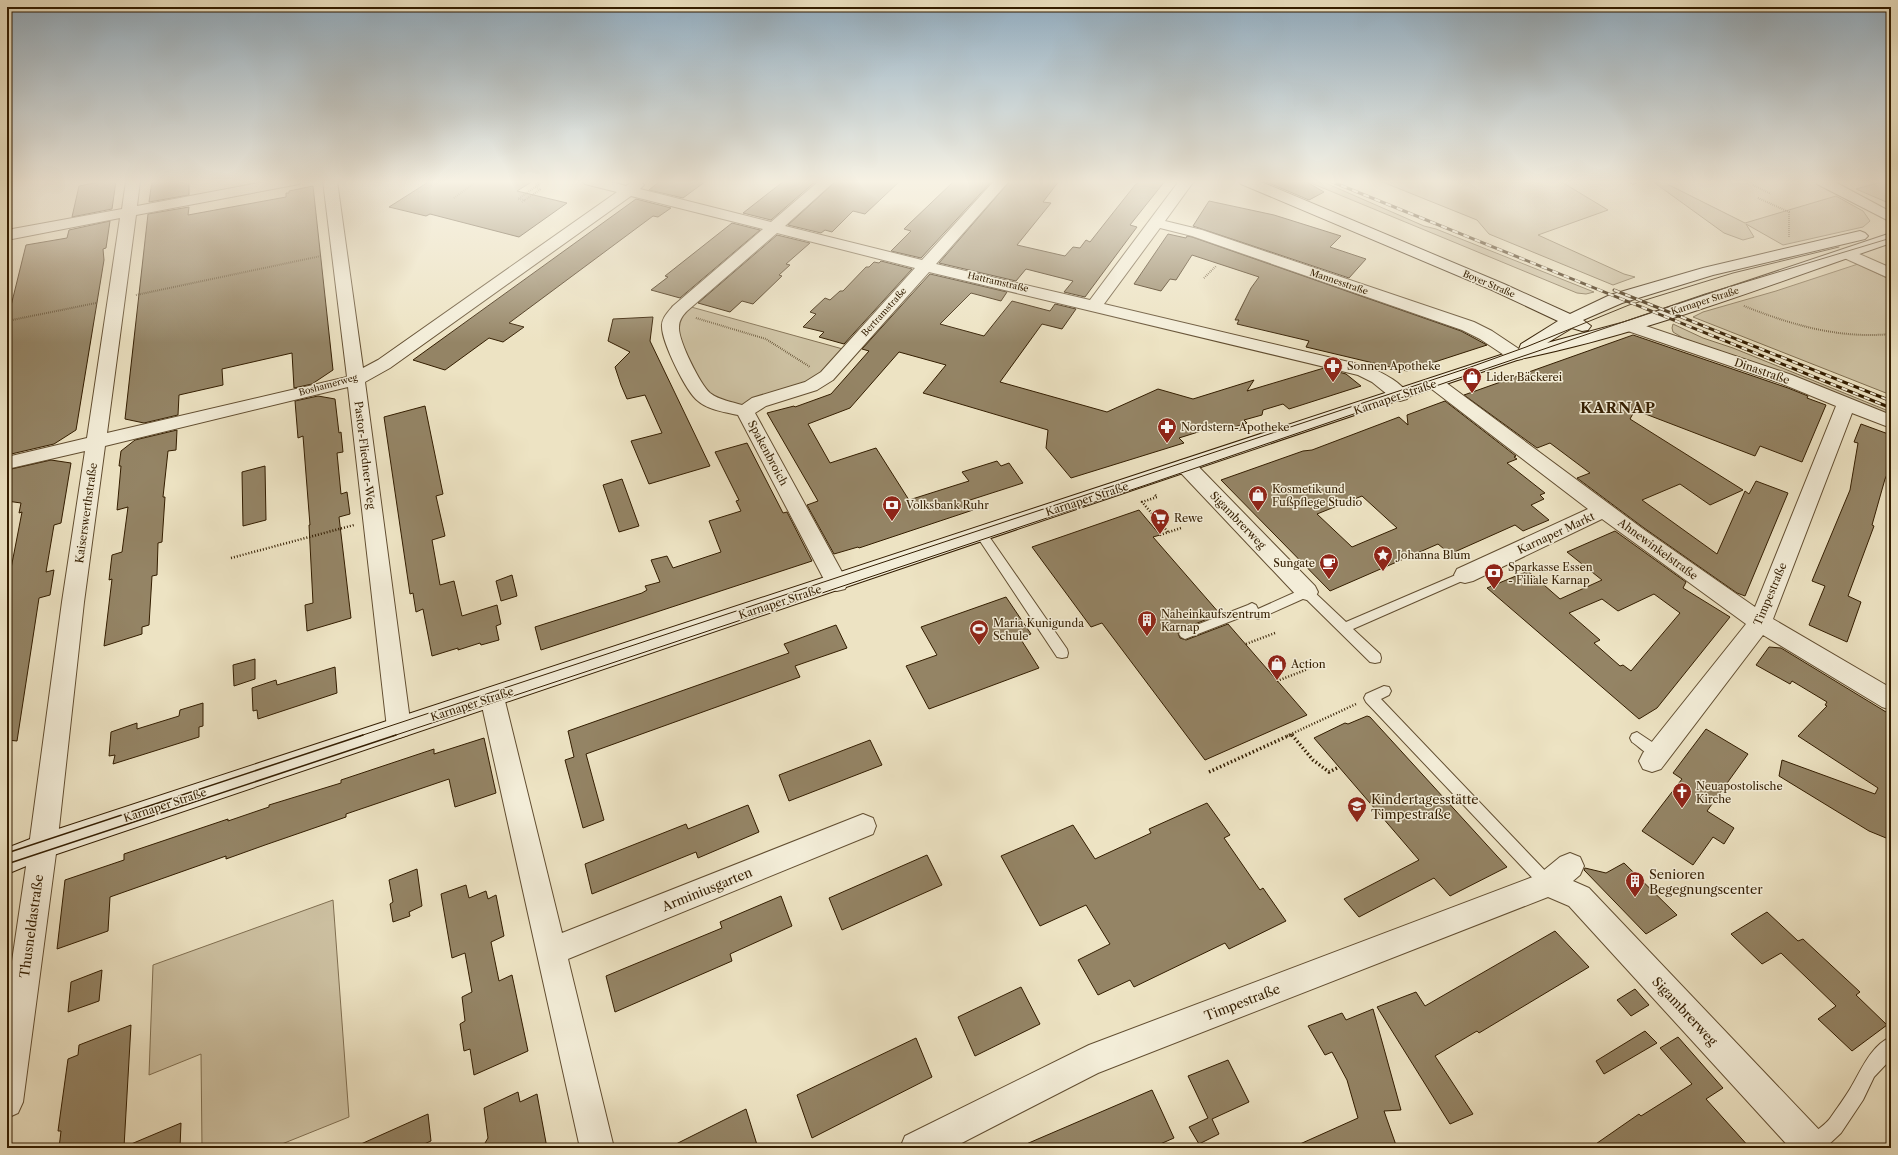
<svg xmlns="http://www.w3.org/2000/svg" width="1898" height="1155" viewBox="0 0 1898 1155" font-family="'Libre Caslon Text',serif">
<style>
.green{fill:#cdc1a2;stroke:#806f51}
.building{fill:#948465;stroke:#331d00;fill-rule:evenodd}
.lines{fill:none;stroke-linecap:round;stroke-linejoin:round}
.lane-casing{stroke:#624e31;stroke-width:2}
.street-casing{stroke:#624e31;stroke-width:2}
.secondary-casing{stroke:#331d00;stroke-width:2}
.path-far2{stroke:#331d00;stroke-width:2;stroke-dasharray:0.5 1.5;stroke-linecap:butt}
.path-far1{stroke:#331d00;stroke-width:2.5;stroke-dasharray:1 2;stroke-linecap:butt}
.path{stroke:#331d00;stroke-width:3.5;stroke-dasharray:1.5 2.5;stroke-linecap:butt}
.lane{fill:#f3edd8;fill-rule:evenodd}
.street{fill:#f3edd8;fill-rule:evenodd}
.secondary{fill:#f3edd8;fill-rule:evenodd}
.tram-far1{stroke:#331d00;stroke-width:1}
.tram{stroke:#331d00;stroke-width:1.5}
.rail-casing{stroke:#331d00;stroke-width:3}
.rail{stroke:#f3edd8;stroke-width:2;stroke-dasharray:6;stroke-linecap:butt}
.labels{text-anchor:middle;stroke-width:3;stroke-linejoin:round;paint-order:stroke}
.far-street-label{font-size:9px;fill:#331d00;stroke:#f3edd8}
.poi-label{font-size:11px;fill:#331d00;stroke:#f3edd8;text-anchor:start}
.street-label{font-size:11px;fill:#331d00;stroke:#f3edd8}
.near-poi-label{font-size:13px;fill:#331d00;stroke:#f3edd8;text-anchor:start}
.near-street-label{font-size:13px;fill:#331d00;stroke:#f3edd8}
.district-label{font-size:15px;font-weight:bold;letter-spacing:1px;fill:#331d00;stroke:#f3edd8}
</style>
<rect width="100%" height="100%" fill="#ede3c3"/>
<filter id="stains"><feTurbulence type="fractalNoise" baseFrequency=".005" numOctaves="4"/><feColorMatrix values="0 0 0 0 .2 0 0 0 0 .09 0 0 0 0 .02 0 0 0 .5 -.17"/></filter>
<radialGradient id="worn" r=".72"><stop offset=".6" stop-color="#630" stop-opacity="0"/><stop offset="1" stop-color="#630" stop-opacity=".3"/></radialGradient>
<path class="green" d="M1306,181H1321L1424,226L1436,229L1594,292L1586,294L1577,293Z
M1380,181H1560L1608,210L1538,235L1624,274L1635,277L1613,285L1489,234L1477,220Z
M1652,181H1661L1745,223L1836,196L1863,211L1870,221L1863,227L1783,245L1746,224L1754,237L1743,240L1724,233Z
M1885,181H1891V204L1856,189Z
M1858,264L1891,280V395L1693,317L1703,312L1776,291Z
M684,305L850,351L827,376L745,411L702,396L672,339Z
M1673,324L1703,338L1733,348L1891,412V417L1683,338L1673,332L1672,328Z
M333,900L349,1117L272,1148H202L201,1054L149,1075L153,965Z"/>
<path class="building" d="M105,181H116L112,209L72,217L79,186Z
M152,181H189V195L149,202Z
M430,181H533L517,191L567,203L519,237L430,214L426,216L389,207Z
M660,181H706L683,198L649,190Z
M784,181H816L771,220L743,213Z
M836,181H900L865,214L853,211L832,232L825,230L821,233L788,225Z
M958,181H992L921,258L891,251L911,231L904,229L908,225L953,182Z
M1010,181H1059L1043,202L1051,203L1017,245L1065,256L1073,247L1080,248L1086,240L1090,242L1135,185L1140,181H1165L1130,225L1137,227L1085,297L1064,292L1073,281L1026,269L1016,281L939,263Z
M1264,181H1305L1324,192L1309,200Z
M313,186L333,370L312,384L294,388L292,353L222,369L223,385L179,395L178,415L144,423L125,419L148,214L189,207L188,215L286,197V193H289V191Z
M636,199L671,208L658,217L653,216L509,323L524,327L503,342L489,338L445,370L413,360Z
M1209,201L1274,215L1341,236L1330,247L1366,259L1349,278L1193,226Z
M110,221L106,248L103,249L104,260L76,430L54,444L7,455V322L26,245L67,238L69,230Z
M732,223L760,230L680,298L651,290L668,277L665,276Z
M1168,234L1186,238L1187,236L1192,237L1461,331L1487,345L1407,371L1306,347L1309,341L1237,324L1239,320H1235L1251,288L1259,277L1192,255L1176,280L1170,279L1161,291L1134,284Z
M777,235L810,243L786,264L790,265L779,275L782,276L753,304L742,301L730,312L698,303Z
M881,261L912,269L844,344L819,337L824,332L803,327L816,314L810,312L825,298L830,300L840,291H843L866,267H869L874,262L879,263Z
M930,274L1007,292L1001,301L971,293L940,324L984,336L1012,301L1050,311L1055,304L1076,309L1062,329L1042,324L1000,382L1107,412L1158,389L1193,399L1254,380L1247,391L1324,368L1346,374L1361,386L1289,409L1283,404L1263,410L1262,415L1244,420L1247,423L1219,432L1214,427L1179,438L1184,443L1071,478L1046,448L1048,430L923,393L946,365L899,352L850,408L808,424L830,463L876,448L909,500L969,481L962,472L997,461L1001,466L1009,463L1023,483L967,501L973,510L859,548L858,547L834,554L807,505L818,501L767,413L794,406L795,407L831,394L869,351L862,349Z
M653,317L650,341L710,466L649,484L631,441L662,433L645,395L627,399L621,385L615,367L630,352L608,341L613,319Z
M1633,335L1788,388L1808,396L1807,398L1826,405L1802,462L1760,446L1755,456L1635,410L1630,419L1743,490L1710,505L1680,484L1642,500L1717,554L1745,491L1749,494L1756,481L1788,493L1745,596L1737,593L1644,528L1577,478L1590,473L1550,443L1537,448L1464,395Z
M318,396L335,399L339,433L341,432L343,452L337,453L341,494L347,492L350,514L339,517L351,618L307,631L305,605L313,603L309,525H310L303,436L298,438L295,401Z
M1445,401L1516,456L1514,457L1517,459L1507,463L1545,493L1540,495L1544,499L1531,505L1549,520L1523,531L1515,525L1450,554L1438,544L1330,591L1221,480L1303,451L1312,450L1399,417L1408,425L1407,415ZM1362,496L1397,528L1352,547L1317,514Z
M425,406L443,494L436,496L445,536L432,540L440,585L454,581L462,616L497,605L501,624L496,626L499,640L481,645L480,643L458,650V648L432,656L423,609L416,612L413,593L410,594L384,417Z
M1861,424L1891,435V466L1885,479L1872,525L1874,526L1848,596L1861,602L1847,642L1809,625L1825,586L1812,581L1850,490L1858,443L1854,442Z
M177,430L176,450L168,451L163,497H165L162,542L158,543L157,575L152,576L149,625L142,627V634L104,646L112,579L109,580L112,555L122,552L128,507L117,510L121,466H119L121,451L135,440Z
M747,443L783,513L787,512L812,561L541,650L535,627L642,593L647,590L645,586L660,582L651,560L667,556L673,568L721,552L709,521L741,511L736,501L739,500L715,452Z
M51,460L71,463L61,523L54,525L46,572L54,570L50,595L39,598L17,741L7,740V589L22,512L19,513L21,503L7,501V470Z
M265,466L266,520L243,526L242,472Z
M622,479L639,526L619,532L603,485Z
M1139,510L1160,535L1153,537L1220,614L1180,630L1178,633L1180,638L1186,640L1228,624L1307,715L1205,760L1102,623L1091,627L1032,547Z
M1615,531L1686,582L1683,588L1730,617L1657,708L1639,719L1487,588L1528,571L1560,599L1602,580L1567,552ZM1654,594L1680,613L1631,671L1623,665L1620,666L1594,643L1600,640L1569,613L1602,599L1618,611Z
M512,575L517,596L501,601L496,581Z
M1006,597L1031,634L1020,638L1039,668L929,709L906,666L937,655L921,627Z
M836,625L847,648L795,666L800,677L586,754L604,820L583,828L565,760L574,757L568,731L789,653L784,644Z
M1769,647L1781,648L1891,715V840L1869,831L1779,776L1782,760L1875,794L1878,788L1798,736L1827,706L1825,705L1827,702L1792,681L1790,684L1756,665Z
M255,659V679L234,686L233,665Z
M335,667L337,693L258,719L257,710L253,711L252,688L276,680L277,685Z
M203,703V726L199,727V737L113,764L115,755L109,756L111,732L137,723V729L179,716L180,710Z
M1367,716L1370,717L1507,867L1450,896L1434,878L1359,917L1344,899L1419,860L1314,738L1345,723L1348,724Z
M1706,729L1748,754L1707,811L1734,828L1724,844L1713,837L1693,865L1642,831L1682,779L1673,773Z
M484,738L496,793L455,807L449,779L346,814V817L265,845L226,859V856L110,897L108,931L57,949L65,880L124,860V854L228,819V821L269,807V805L341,783V780L434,749V754Z
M870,740L882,765L789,801L779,775Z
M1207,803L1230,835L1224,838L1260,890L1263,888L1286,921L1229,949L1225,943L1134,987L1130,980L1098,995L1078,960L1110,944L1086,905L1040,926L1001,856L1073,825L1095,859L1151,833L1149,829Z
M748,805L759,832L698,858L696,852L592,894L585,864L686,824L688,829Z
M927,855L942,885L842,930L829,898Z
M1624,863L1677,915L1646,934L1584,870L1585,868L1606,873Z
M417,869L422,906L409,912L410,916L393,922L390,904L393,902L389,880Z
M466,885L469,898L486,891L488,899L496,895L504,936L491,942L499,981L512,975L528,1051L474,1075L470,1049L464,1051L460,1024L465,1021L462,997L472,992L465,953L452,958L441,894Z
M781,896L792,926L730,954L732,961L615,1012L606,976L722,928L720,922Z
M1767,912L1798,941L1803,939L1860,992L1856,995L1887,1025L1852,1051L1818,1019L1836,1006L1781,953L1762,964L1731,934Z
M1555,931L1589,967L1479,1033L1477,1031L1435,1056L1473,1114L1450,1124L1377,1007L1416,992L1425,1006Z
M102,970L99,1001L68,1012L71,982Z
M1021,987L1040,1024L975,1056L958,1017Z
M1635,989L1649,1005L1631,1016L1617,1000Z
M1373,1009L1401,1110L1384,1111L1397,1148H1291L1358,1118L1347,1080L1332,1052L1325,1055L1308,1026L1342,1013L1346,1020Z
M131,1025L124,1147L181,1123L180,1148H59L61,1131H58L68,1059L78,1055L79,1045Z
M1645,1031L1657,1043L1604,1074L1596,1061Z
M1678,1037L1723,1088L1706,1099L1750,1148H1590L1639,1114L1641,1116L1692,1084L1660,1048Z
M916,1038L932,1077L812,1138L797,1095Z
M1228,1060L1249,1102L1212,1119L1219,1134L1199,1144L1189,1127L1208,1118L1188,1076Z
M1152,1090L1174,1138L1151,1148H1017Z
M518,1092L520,1102L537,1094L547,1148H482L488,1138L484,1108Z
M746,1109L758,1148H668Z
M428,1114L431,1141L415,1148H352Z"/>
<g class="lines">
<defs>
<path id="lane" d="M1628,181H1636L1637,182L1633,184Z
M982,531L986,532L1067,649L1068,653L1067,657L1062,658L1057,657L978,538L976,535L978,532Z
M1465,571L1469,572L1471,575L1469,578L1353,629L1380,654L1381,658L1380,662L1375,663L1370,662L1305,598L1258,619L1254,617L1252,613L1185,639L1181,637L1179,634L1181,631L1248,605L1252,603L1256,605L1258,609L1307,587L1311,589L1346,622Z
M1384,686L1389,687L1391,691L1389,695L1381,699L1553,879L1556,884L1553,889L1548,891L1543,889L1366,702L1364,698L1366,694Z
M1637,732L1664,750L1666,754L1664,758C1653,762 1641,748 1632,742L1630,738L1632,734Z
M1891,1037V1059L1874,1077L1863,1100L1841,1133L1825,1148H1803C1805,1135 1824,1128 1831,1117C1837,1108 1844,1099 1850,1089C1861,1071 1870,1046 1891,1037Z"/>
<path id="street" d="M126,181H140L137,206L269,181H301L299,184L294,185L136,215L107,433L347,377L323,181H337L363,368L378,360L617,192L585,184L583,181H608L626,186L632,182L640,181L644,185L640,189L771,222L819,181H835L785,226L922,260L994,181H1009L936,264L1090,300L1179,181H1194L1165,221L1202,230L1474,322L1492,331L1522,351L1525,355L1522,359L1516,360L1510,359L1480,339L1462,330L1192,236L1160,228L1104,304L1370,367C1384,374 1401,382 1409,395L1407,399L1400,401L1393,399L1372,382L1358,375L929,272L833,380L817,390L766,406L755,413L848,583L845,589L837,591L829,589L738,415C725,412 708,410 698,401C686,392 662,342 662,327C661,319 668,312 673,306L763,229L631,196L390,368L365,382L411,728L408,735L399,738L390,735L387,728L348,387L105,446L84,602L57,846L23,1102L18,1113L7,1118V995L29,846L62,602L85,451L7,469V457L87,438L120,218L7,240V230L122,209ZM777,233L915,268L821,372L805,382L752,398L742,405C732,402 719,400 710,393C700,384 678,340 679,327C679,320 683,315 687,311Z
M1815,181H1833L1891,212V222L1817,184Z
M1848,249L1891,268V279L1842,257L1840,254L1842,251Z
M1631,321L1792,375L1891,415V428L1852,413L1773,619L1891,688V710L1882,707L1763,635L1661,769L1652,772L1643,769L1639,761L1643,753L1746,624L1602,519L1473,581L1465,583L1457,581L1454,575L1457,569L1588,509L1429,387L1426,383L1429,379L1435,378L1441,379L1643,529L1755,607L1836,406L1780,383L1625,330L1622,326L1625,322Z
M1186,459L1193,461L1315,586L1318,592L1315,598L1307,600L1299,598L1179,471L1176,466L1179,461Z
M492,687L501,690L504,697L562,933L863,814L873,818L876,826L873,834L568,959L614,1148H580L480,697L483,690Z
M1570,853L1580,857L1584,866L1580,875L1573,881L1589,888L1825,1136L1830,1148H1790L1569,906L1548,897L1098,1073L952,1148H900L905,1136L1089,1045L1538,875L1560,857Z"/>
<path id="secondary" d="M1239,181H1259L1504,284L1570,314L1610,295L1703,268L1860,231L1865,233L1868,236L1865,239L1713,275L1622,303L1583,320L1591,326L1588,330L1582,331L1572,328L1547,343L1625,322L1891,233V243C1769,285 1647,333 1520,359L48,857L7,874V848L43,834L1519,349L1521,344L1558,321L1492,290L1241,184Z"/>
</defs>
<use href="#lane" class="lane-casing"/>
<use href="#street" class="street-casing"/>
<use href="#secondary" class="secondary-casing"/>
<path class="path-far2" d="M1753,185L1771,194
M454,198L477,181
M1758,198L1789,212V238
M525,200L518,199L544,181
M522,202L541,189L536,188
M1204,278L1216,266
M136,295L321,256
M1744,306C1792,325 1839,339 1891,334
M696,318L766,339L810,367
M7,321L96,303"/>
<path class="path-far1" d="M1155,495L1157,497L1142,502L1168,532
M1160,535L1181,528
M231,558L354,525
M1246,644L1275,633
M1277,681L1308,669
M1291,734L1292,736
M1287,736L1356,704"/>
<path class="path" d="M1292,735L1313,760L1329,772L1339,767
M1209,772L1290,735"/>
<use href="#lane" class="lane"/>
<use href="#street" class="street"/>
<use href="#secondary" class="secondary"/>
<path class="tram-far1" d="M360,736L1468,368L1526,347L1629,305L1733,273L1839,247
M393,736L1143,486L1705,294L1891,238"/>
<path class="tram" d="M7,853L363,735
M7,864L396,735"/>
<defs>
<path id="rail" d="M1330,181L1891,408
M1614,290L1891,401"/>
</defs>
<use href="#rail" class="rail-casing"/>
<use href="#rail" class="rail"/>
</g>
<linearGradient id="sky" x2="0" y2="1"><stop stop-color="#91acbf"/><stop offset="0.53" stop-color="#f7f2e4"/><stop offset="1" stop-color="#f7f2e4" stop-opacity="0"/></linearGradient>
<rect width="1898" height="343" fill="url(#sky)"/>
<defs>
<symbol id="pharmacy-pin" viewBox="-11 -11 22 30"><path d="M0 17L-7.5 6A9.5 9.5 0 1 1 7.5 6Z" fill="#8f2418" stroke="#f3edd8"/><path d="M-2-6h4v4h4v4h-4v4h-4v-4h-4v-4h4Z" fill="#fff"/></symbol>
<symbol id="shop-pin" viewBox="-11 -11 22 30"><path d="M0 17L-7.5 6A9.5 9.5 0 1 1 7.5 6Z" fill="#8f2418" stroke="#f3edd8"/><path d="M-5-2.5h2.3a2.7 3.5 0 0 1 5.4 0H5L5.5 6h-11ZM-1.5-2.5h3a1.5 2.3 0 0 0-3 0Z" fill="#fff"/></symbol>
<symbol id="bank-pin" viewBox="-11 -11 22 30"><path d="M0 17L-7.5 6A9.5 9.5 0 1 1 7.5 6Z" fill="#8f2418" stroke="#f3edd8"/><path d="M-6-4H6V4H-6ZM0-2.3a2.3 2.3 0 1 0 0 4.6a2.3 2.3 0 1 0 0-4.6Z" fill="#fff"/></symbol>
<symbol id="supermarket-pin" viewBox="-11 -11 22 30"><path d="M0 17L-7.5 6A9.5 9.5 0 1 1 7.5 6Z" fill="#8f2418" stroke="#f3edd8"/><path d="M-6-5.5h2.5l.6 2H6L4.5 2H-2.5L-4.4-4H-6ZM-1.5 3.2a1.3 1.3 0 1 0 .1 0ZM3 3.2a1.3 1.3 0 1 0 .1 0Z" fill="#fff"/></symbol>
<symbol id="sight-pin" viewBox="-11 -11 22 30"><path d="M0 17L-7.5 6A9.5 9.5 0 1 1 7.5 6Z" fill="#8f2418" stroke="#f3edd8"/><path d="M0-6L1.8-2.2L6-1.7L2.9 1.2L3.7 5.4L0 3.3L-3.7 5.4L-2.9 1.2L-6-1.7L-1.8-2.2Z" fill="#fff"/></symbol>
<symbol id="cafe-pin" viewBox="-11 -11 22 30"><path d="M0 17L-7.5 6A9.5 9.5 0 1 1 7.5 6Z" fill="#8f2418" stroke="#f3edd8"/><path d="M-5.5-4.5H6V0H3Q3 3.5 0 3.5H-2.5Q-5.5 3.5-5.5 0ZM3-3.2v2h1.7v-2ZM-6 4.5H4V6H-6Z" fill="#fff"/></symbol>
<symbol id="building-pin" viewBox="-11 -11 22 30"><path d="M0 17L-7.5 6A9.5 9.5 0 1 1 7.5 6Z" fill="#8f2418" stroke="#f3edd8"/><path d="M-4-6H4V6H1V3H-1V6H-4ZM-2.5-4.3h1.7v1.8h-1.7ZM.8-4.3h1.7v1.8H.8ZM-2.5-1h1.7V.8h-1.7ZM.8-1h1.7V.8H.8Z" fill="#fff"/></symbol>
<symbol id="stadium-pin" viewBox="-11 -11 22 30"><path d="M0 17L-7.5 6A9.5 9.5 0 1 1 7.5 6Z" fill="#8f2418" stroke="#f3edd8"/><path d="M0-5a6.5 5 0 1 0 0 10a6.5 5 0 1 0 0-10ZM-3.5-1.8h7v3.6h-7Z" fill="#fff"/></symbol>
<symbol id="church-pin" viewBox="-11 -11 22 30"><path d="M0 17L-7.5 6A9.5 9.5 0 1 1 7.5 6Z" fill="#8f2418" stroke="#f3edd8"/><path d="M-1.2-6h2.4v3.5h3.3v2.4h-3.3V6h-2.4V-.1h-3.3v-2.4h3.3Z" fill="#fff"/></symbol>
<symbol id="school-pin" viewBox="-11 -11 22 30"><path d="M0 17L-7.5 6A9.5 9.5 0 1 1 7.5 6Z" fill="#8f2418" stroke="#f3edd8"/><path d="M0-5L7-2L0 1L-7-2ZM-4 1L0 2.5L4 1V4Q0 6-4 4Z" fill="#fff"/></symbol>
</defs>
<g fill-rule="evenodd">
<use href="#pharmacy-pin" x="1322" y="355" width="22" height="30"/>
<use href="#shop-pin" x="1461" y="366" width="22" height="30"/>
<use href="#pharmacy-pin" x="1156" y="416" width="22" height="30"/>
<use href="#shop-pin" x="1247" y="484" width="22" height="30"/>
<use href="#bank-pin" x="881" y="494" width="22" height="30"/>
<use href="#supermarket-pin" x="1149" y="507" width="22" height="30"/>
<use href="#sight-pin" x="1372" y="544" width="22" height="30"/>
<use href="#cafe-pin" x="1318" y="552" width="22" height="30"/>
<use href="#bank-pin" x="1483" y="562" width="22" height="30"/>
<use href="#building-pin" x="1136" y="609" width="22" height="30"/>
<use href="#stadium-pin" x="968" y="618" width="22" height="30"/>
<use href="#shop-pin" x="1266" y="653" width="22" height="30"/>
<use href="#church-pin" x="1671" y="781" width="22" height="30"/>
<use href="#school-pin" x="1346" y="795" width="22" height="30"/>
<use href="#building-pin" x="1624" y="870" width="22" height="30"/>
</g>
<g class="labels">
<g class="far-street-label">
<text transform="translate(998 282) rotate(13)" y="3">Hattramstraße</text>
<text transform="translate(1339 282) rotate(19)" y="3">Mannesstraße</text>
<text transform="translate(1489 284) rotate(23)" y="3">Boyer Straße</text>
<text transform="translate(1705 301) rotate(-18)" y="3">Karnaper Straße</text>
<text transform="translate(884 312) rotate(-48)" y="3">Bertramstraße</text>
<text transform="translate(328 385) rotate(-15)" y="3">Boshamerweg</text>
</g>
<g class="poi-label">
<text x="1347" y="370">Sonnen Apotheke</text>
<text x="1486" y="381">Lider Bäckerei</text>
<text x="1181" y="431">Nordstern-Apotheke</text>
<text x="1272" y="493">Kosmetik und<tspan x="1272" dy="13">Fußpflege Studio</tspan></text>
<text x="906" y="509">Volksbank Ruhr</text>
<text x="1174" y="522">Rewe</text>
<text x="1397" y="559">Johanna Blum</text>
<text x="1315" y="567" text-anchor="end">Sungate</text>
<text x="1508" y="571">Sparkasse Essen<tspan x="1508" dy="13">- Filiale Karnap</tspan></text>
<text x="1161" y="618">Naheinkaufszentrum<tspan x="1161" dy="13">Karnap</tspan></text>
<text x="993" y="627">Maria Kunigunda<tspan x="993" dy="13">Schule</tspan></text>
<text x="1291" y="668">Action</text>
<text x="1696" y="790">Neuapostolische<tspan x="1696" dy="13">Kirche</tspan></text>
</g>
<g class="street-label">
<text transform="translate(1762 371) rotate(19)" y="4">Dinastraße</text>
<text transform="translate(1395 397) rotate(-19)" y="4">Karnaper Straße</text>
<text transform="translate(768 453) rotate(62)" y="4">Spakenbroich</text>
<text transform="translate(365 455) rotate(83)" y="4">Pastor-Fliedner-Weg</text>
<text transform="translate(1087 499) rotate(-18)" y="4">Karnaper Straße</text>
<text transform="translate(86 513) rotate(-82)" y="4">Kaiserswerthstraße</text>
<text transform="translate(1238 520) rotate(46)" y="4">Sigambrerweg</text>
<text transform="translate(1556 533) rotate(-25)" y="4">Karnaper Markt</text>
<text transform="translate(1658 549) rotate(36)" y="4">Ahnewinkelstraße</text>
<text transform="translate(1770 594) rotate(-67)" y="4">Timpestraße</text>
<text transform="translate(780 602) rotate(-18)" y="4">Karnaper Straße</text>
<text transform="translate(472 704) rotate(-18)" y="4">Karnaper Straße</text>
<text transform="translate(165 805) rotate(-18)" y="4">Karnaper Straße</text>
</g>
<g class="near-poi-label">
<text x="1371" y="804">Kindertagesstätte<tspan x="1371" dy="15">Timpestraße</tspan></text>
<text x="1649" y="879">Senioren<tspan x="1649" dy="15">Begegnungscenter</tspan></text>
</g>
<g class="near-street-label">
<text transform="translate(707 889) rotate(-22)" y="5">Arminiusgarten</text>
<text transform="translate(31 926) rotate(-82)" y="5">Thusneldastraße</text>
<text transform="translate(1242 1002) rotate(-21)" y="5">Timpestraße</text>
<text transform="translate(1685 1011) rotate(47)" y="5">Sigambrerweg</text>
</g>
<g class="district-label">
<text x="1618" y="413">KARNAP</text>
</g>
</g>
<rect width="1898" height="1155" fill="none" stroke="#ede3c3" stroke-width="24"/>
<rect x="8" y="8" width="1882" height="1139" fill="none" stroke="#331d00" stroke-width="2"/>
<rect x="12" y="12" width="1874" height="1131" fill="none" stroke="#331d00"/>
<rect width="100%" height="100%" filter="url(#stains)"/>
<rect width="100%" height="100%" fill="url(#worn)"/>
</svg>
